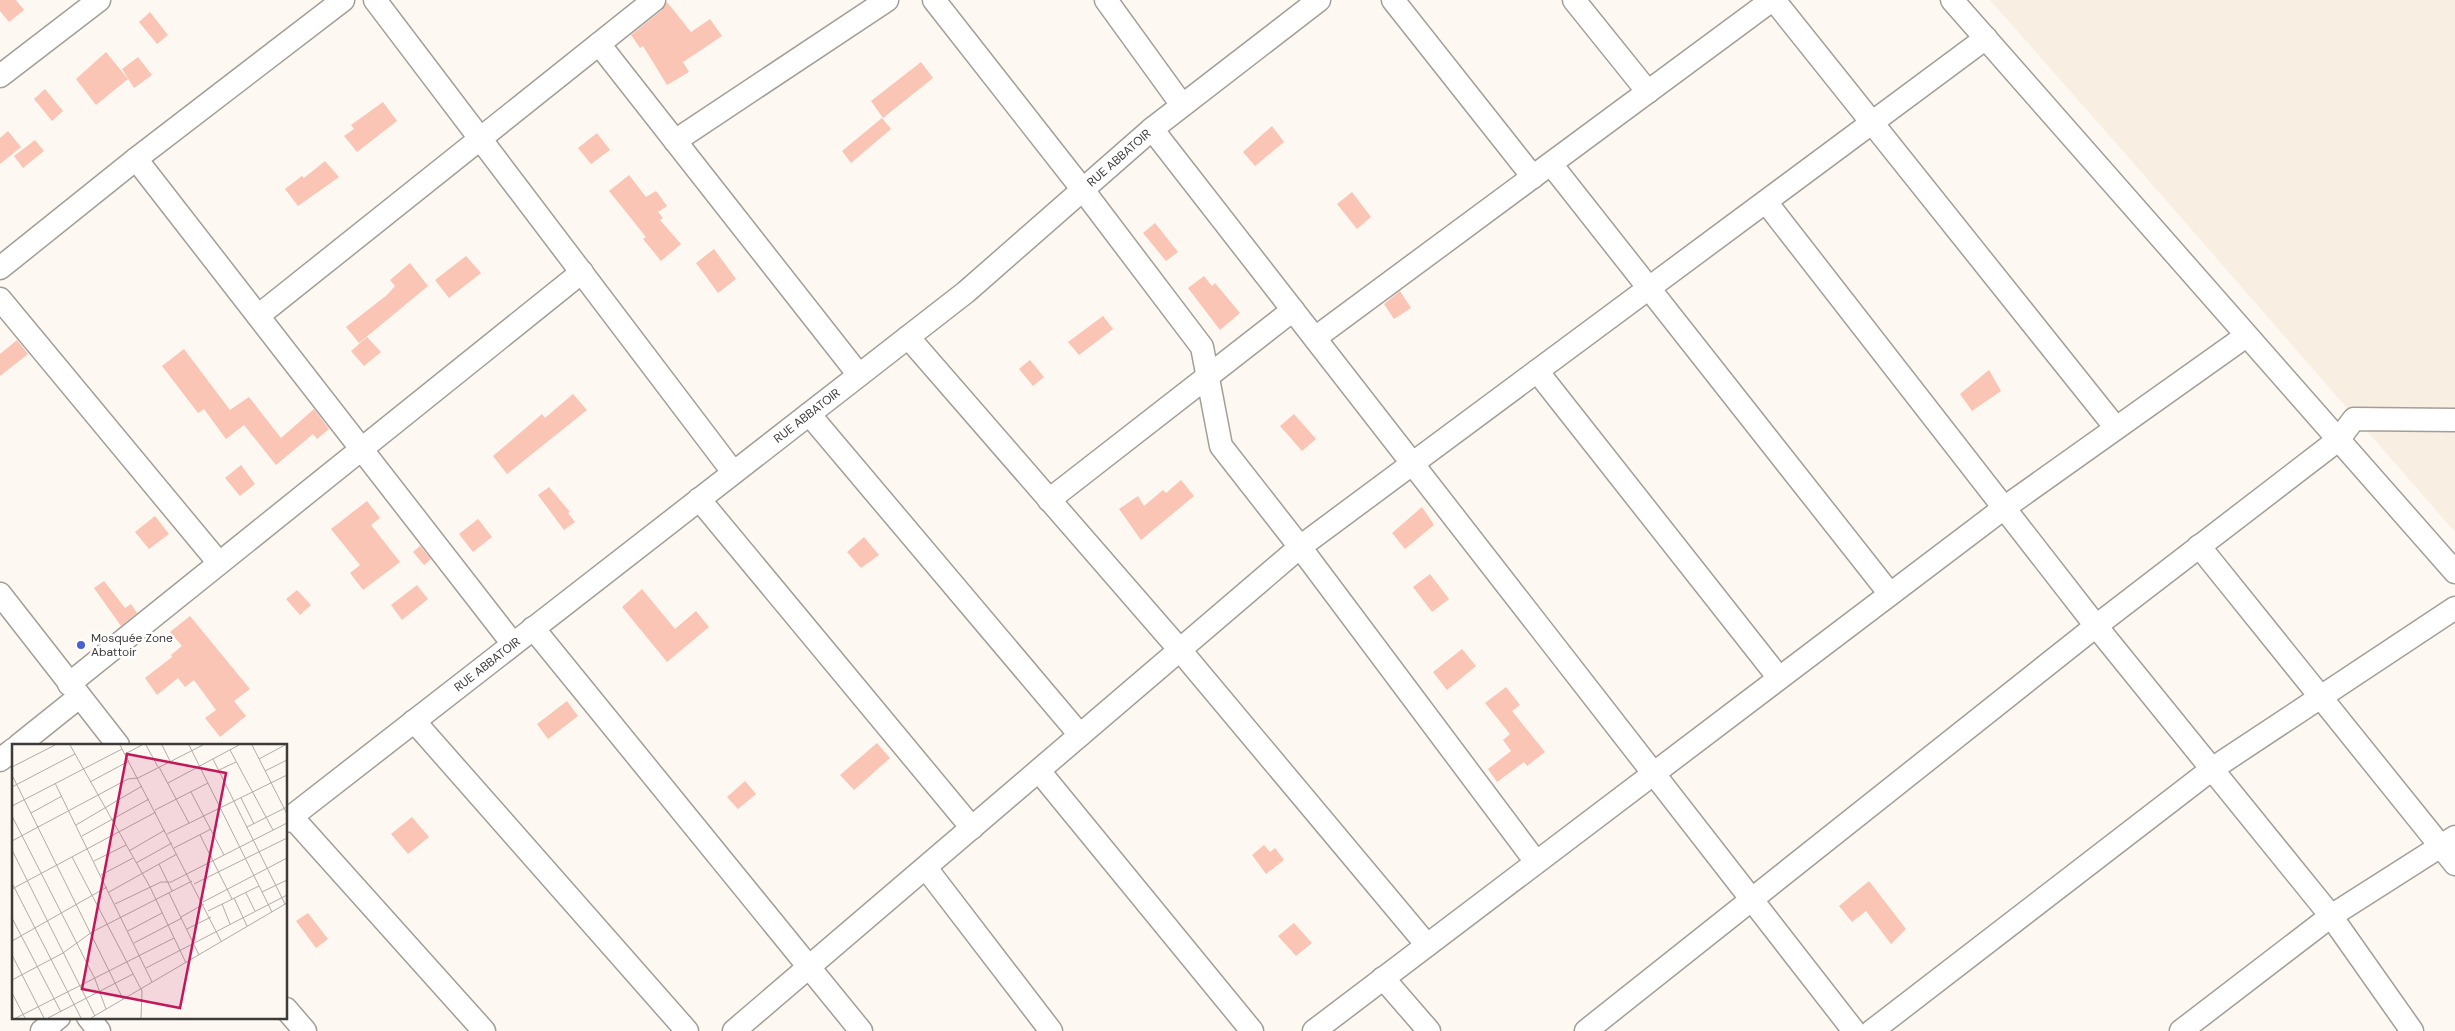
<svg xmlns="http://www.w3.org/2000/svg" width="2455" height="1031" viewBox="0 0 2455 1031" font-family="'DM Sans',sans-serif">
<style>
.built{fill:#f8eee1}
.building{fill:#fac5b4}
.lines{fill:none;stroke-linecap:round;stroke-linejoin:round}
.street-casing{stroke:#a39e98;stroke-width:25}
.street{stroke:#fff;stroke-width:22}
.poi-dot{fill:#4960d4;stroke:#fff;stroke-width:2}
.labels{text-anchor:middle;stroke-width:5;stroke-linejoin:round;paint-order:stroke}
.street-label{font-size:12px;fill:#3d3a38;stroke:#fff}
.poi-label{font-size:12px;fill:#3d3a38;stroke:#fff;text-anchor:start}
.inset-road{fill:none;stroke:#b0aca8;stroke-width:1}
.view{fill:#c2185b;fill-opacity:0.15;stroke:#c2185b;stroke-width:2.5}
.inset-edge{fill:none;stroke:#3d3a38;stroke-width:2.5}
</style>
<rect width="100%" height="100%" fill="#fdf8f2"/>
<path class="built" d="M1990,0H2455V532L2137,167Z"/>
<path class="building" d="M0,0H16L24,10L9,22L0,11Z
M667,2L691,32L710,19L722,36L683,62L689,72L667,85L643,46L640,48L631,35L662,10Z
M150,12L168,35L157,44L139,22Z
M106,52L128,79L96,105L76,79Z
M138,57L152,75L134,88L122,69Z
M921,62L933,78L883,118L871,101Z
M45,89L63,111L52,121L34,99Z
M383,102L397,121L357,152L344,136L354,129L351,125Z
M882,118L891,129L851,163L842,151Z
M1272,126L1284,142L1255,166L1243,152Z
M8,131L21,147L0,164V138Z
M597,133L610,150L591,164L578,148Z
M35,140L44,151L23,168L14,156Z
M325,161L339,177L298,206L285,189L302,176L304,178Z
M629,175L646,197L656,191L667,206L658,212L663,218L660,220L681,244L661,261L643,239L646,237L609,191Z
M1352,192L1371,217L1357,229L1337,204Z
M1155,223L1178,252L1166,261L1143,233Z
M714,249L736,279L718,293L696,263Z
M466,256L481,273L449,298L435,280Z
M410,263L428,286L359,343L346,327L387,295L395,286L390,280Z
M1204,276L1212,286L1215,283L1240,313L1220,330L1188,288Z
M1400,291L1411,308L1394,319L1384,304Z
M1103,316L1113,329L1079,355L1068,342Z
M367,337L381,352L364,366L351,351Z
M17,340L28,354L0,376V354Z
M184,349L230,410L249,397L281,438L314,409L329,429L317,439L313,434L276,465L244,425L226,439L204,409L198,413L162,366Z
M1030,360L1044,377L1033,386L1019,369Z
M1989,370L2001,391L1972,411L1960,394Z
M573,394L587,410L507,474L493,456L542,414L545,418Z
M1294,414L1316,439L1302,451L1280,426Z
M241,465L255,484L240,496L225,478Z
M1181,480L1194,496L1141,540L1119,509L1138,496L1144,506L1163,490L1166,493Z
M549,487L570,512L568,513L575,522L564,530L538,495Z
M367,501L380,518L371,525L400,562L363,590L350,573L360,565L331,529Z
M1422,507L1434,525L1405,549L1392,533Z
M155,516L169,534L149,549L135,532Z
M478,519L492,537L473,552L459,534Z
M864,537L879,555L861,568L847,552Z
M420,546L431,559L424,565L413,552Z
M1430,574L1449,599L1432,612L1413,587Z
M104,581L125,608L131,604L137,613L121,626L94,588Z
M417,585L428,599L402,620L391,605Z
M642,589L675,629L696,611L709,627L667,662L622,607Z
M297,590L311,605L300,615L286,599Z
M190,616L250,689L234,701L246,716L220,737L205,718L216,710L194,680L185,687L178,678L157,695L145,678L172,657L171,655L182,646L170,632Z
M1462,649L1476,666L1447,690L1433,672Z
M1506,687L1520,705L1512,711L1545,752L1527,766L1524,762L1497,782L1488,769L1511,751L1503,740L1510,734L1485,703Z
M567,701L578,716L548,739L537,724Z
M877,743L890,758L854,790L840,775Z
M745,781L756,794L738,809L727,797Z
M412,817L429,837L408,854L391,834Z
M1264,845L1270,852L1275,848L1284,860L1266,874L1252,855Z
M1869,881L1906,929L1891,944L1866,911L1852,922L1839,906Z
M308,913L328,939L316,948L296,921Z
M1294,923L1312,943L1296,956L1278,936Z"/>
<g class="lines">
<defs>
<g id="street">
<path d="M375,0L733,472"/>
<path d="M934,0L1083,190L1202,347L1221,446L1300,547L1536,862"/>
<path d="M1106,0L1182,105"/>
<path d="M1393,0L1533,177"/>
<path d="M1574,0L1648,92"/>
<path d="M1774,0L2116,428"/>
<path d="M1952,0L2455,572"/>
<path d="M599,44L859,375"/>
<path d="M0,76L99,0"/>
<path d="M1152,129L1854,1031"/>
<path d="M675,141L887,0"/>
<path d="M136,159L513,644"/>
<path d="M1551,164L1890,594"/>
<path d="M1766,202L2096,626L2331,916L2412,1031"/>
<path d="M0,268L136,159L343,0"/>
<path d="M0,299L219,563"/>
<path d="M258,316L654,0"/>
<path d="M908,337L1180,650L1427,945"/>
<path d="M1315,338L1772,0"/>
<path d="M1537,371L1779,678"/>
<path d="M809,414L1080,735"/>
<path d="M699,499L972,828"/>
<path d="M1049,500L1293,310"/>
<path d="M2199,546L2455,864"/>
<path d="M0,594L118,745"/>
<path d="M533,628L861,1031"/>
<path d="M69,684L582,272"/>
<path d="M414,721L687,1031"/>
<path d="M19,745L79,697"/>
<path d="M0,760L14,749"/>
<path d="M1039,771L1252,1031"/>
<path d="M292,817L484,1031"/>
<path id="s1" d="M286,821L966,292L1152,129L1319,0"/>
<path d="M926,868L1051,1031"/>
<path d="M1383,978L1429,1031"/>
<path d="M286,1009L305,1031"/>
<path d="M88,1017L99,1031"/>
<path d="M42,1031L59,1017"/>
<path d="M734,1031L1300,547L1986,38"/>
<path d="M1314,1031L2004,508L2246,336"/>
<path d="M1586,1031L2096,626L2338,440L2354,419L2455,420"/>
<path d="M1872,1031L2212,769L2455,608"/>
<path d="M2181,1031L2331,916L2455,837"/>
</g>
</defs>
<use href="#street" class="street-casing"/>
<use href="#street" class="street"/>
</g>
<circle class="poi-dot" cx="81" cy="645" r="5"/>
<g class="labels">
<g class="street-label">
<text dy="4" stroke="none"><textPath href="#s1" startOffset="1065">RUE ABBATOIR</textPath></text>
<text dy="4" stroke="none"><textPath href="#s1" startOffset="660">RUE ABBATOIR</textPath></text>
<text dy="4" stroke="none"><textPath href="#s1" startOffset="255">RUE ABBATOIR</textPath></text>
</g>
<g class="poi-label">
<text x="91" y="642">Mosquée Zone<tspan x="91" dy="14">Abattoir</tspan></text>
</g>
</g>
<g transform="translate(12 744)">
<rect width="275" height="275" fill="#fdf8f2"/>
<path class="inset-road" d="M58,1L138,143L174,219M108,1L209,197M134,1L146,23M150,1L158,17M177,1L260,168M240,1L275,70M218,6L261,86M113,10L130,1M201,15L273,160M247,15L273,1M0,23L43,1M147,23L177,79M207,26L224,18M253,27L275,16M0,31L111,255M78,38L117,17M43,39L140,238M156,39L227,1M0,43L63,10M179,48L212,111M229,54L242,80M0,62L110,5M143,66L196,39M19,69L50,52M0,72L83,235L94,265M64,81L130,42M235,83L275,63M155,90L275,31M188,91L220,155M70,92L137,55M0,97L116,35L126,34L191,1M162,104L199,85M0,106L83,272M117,107L153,86M60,113L130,247L129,274M82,117L114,101M124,119L160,99M147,120L160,147M89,131L121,114M0,139L69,274M182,140L275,94M0,145L144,68M97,148L165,110M250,148L275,136M157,149L187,211M234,149L243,167M222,154L235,182M191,158L275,114M103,160L149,138H159L275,79M210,160L218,180M196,167L247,142M169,173L192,160M0,174L49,268M175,185L199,173M116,187L150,169M0,197L95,143M122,199L170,174M0,211L32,274M134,224L275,151M0,236L51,209L80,188L180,137M0,249L13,274M4,274L162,194M36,274L121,230M79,274L275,159"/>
<path class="view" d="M115,10L214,29L168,264L70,245Z"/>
<rect width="275" height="275" class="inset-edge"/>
</g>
</svg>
